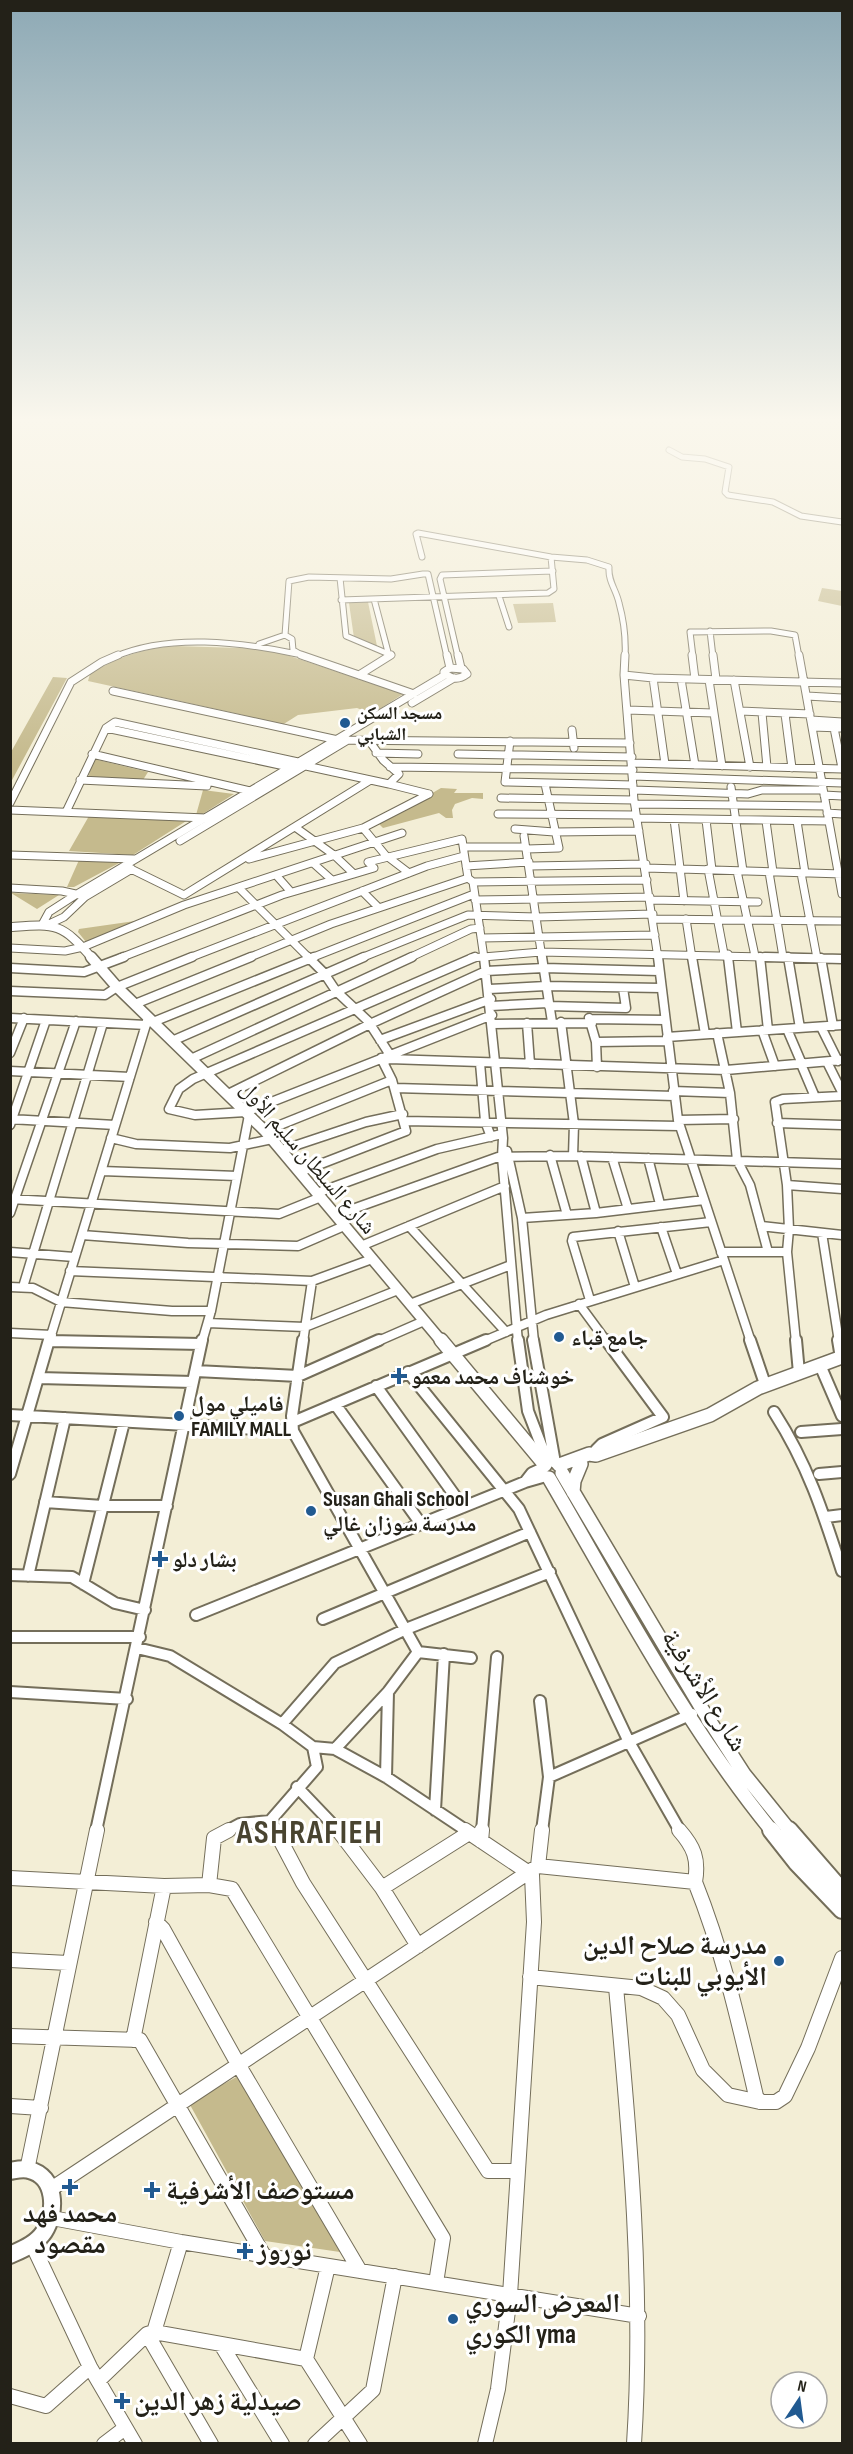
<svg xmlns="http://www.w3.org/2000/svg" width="853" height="2454" viewBox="0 0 853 2454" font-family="'Sofia Sans Condensed','Noto Naskh Arabic',sans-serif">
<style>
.green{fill:#c5ba8d}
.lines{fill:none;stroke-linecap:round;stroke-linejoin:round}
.minor-far4-casing{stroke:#746e5a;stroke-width:7}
.minor-far3-casing{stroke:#746e5a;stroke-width:9}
.minor-far2-casing{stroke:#746e5a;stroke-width:11}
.minor-far1-casing{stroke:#746e5a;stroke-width:14}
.minor-casing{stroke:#746e5a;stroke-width:16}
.tertiary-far3-casing{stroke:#746e5a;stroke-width:10}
.tertiary-far2-casing{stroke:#746e5a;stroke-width:13}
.tertiary-far1-casing{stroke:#746e5a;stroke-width:16}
.tertiary-casing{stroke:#746e5a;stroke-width:20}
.minor-far4{stroke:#fff;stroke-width:5}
.minor-far3{stroke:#fff;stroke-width:7}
.minor-far2{stroke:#fff;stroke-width:8}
.minor-far1{stroke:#fff;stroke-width:10}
.minor{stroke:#fff;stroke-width:14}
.tertiary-far3{stroke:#fff;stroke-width:8}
.tertiary-far2{stroke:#fff;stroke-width:10}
.tertiary-far1{stroke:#fff;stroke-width:13}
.tertiary{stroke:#fff;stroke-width:16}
.poi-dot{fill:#215a91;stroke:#fff;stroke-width:2}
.labels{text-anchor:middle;stroke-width:6;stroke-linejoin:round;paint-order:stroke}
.far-poi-label{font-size:18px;font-weight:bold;fill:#232118;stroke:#fff;text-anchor:start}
.street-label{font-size:22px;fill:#232118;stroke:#fff}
.poi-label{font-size:22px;font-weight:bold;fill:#232118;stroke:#fff;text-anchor:start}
.near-street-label{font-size:27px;fill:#232118;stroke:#fff}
.near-poi-label{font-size:27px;font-weight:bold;fill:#232118;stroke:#fff;text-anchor:start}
.near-district-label{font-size:33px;font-weight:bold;letter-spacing:1.5px;fill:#494430;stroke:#fff}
</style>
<rect width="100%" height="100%" fill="#f3eed6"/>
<path class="green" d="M822,588L842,591V606L818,601Z
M368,602L377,646L354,638L349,603Z
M553,603L556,622L518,623L513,604Z
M176,646L269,649L403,694L372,714L357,708L298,715L279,727L243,715L88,681L90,674C117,657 144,648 176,646Z
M53,677L67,678L11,782V752Z
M94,759L148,772L143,780L88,778Z
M441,788L457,789L454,793H483V799L472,798L455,804L452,810L453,818H446L439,813L383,828L379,824Z
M203,790L234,794L201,815H196Z
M89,816L191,818L133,855L69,851Z
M79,860L121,862L74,887H67Z
M11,893L59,895L37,909Z
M142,920L86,942L78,932L79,929Z
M240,2075L340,2252L265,2241L189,2103Z"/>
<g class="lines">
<defs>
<path id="minor-far4" d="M669,450L682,457L705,459L729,467L725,492L728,495L773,502L801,516L842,522
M422,557L416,534L418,533L551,557L587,560L609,567C608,582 616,589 619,603C624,621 626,639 625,657
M340,578L346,636L391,655L388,657
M499,596L509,627
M374,599L388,652
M341,600L548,593L554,589L551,557
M710,631L713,657
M259,644L285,635
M114,657C169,633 240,642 297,654
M305,657L293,650L292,639L285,635L289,581L309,577L391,579L423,574H428L447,657
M458,657L440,579L442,575L553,571
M693,657L690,632L771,631L795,635L799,657"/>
<path id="minor-far3" d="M301,655L414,694
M447,655L450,668
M458,655L461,668
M625,655L624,675L634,800L658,958
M692,655L695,679
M713,655L716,679
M799,655L842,894
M450,668L463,669L467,674C459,680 451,680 444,672Z
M359,675L391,655
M624,675L653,678L842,683
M653,678L665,764
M681,679L695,765
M709,680L722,766
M734,680L750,767
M113,691L338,740L630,743
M807,696L842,698
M412,703L454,678
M628,710L713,713
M740,711L810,714
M762,713L767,767
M785,714L792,768
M811,720L842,722
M812,727L842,728
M106,728L289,767
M834,728L842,768
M572,730L574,748
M510,741L505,782L633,785
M370,742L383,760L399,774L389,784L429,794
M376,753L418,754
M92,754L250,791
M458,754L632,757
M632,763L842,769
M306,766L389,784
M390,767L633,770
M633,776L842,783
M80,780L207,786
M731,787L743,871
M634,790L748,794L762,790H823
M824,795L842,796
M501,798L634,800
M10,803L71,682L102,662L118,655
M635,804L826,806
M10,810L206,818
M66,812L106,728L115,722L298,762
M827,813L842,814
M498,814L636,815
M636,818L829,821
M674,819L684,901
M706,820L712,870
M766,821L773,872
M797,821L805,873
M515,829L554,832L639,831
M524,836L542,958
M180,841L348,740
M464,847H526
M527,849L559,848L545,784
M10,855L134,859
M387,857L363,828L429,794
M388,857L409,873
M249,859L363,828
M313,863L332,880
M466,866L529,862
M530,866L646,864
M646,868L842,874
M131,869L184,895L369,781
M708,869L724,954
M737,871L755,956
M769,872L783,957
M801,873L817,958
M354,874L374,868L368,862L462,839L468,878L473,882L484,958
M276,875L291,892
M473,882L647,880
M10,888L62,891L80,895
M239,888L309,958
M362,891L378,907
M475,900L650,897
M650,900L758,902
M653,919L842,921
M686,919L692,958
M43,923L49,912L77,894L445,675
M49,924L64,917L85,897L132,869
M481,938L655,935
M10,948L65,951L83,947L184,905L402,833
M728,954V958
M120,958L282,895L354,874L334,855L295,827
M189,958L427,866L464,856
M248,958L331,924L468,878
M311,958L474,894
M361,958L468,915L537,917L653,914
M409,958L471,929L480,928
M471,958L541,952L811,958"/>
<path id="minor-far2" d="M308,957L324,973L336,991L368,1021L390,1055L389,1059
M475,957L193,1079L179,1089L169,1109L195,1115L246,1112L492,1015
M484,957L503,1138L502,1157L518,1342
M542,957L552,1022
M658,957L678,1120L751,1342
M692,957L705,1034
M728,957L737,1032
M760,957L768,1030
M765,957L842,959
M788,957L800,1028
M821,958L833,1026
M10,968L84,972L124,957
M489,989L546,986L661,988
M10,991L105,995L117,987L192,957
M135,1004L251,957
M491,1006L548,1003
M549,1006L626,1008L623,988
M10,1018L146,1025
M589,1018L596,1042L597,1067
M590,1019L665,1020
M153,1022L314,957
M561,1022L574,1124L573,1156
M527,1023L530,1064
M493,1024L592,1023
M821,1027L838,1061
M787,1029L802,1064
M762,1030L775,1066
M717,1033L730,1093L737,1160L750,1185L768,1252
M667,1037L842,1025
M380,1040L491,999
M172,1041L364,957
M596,1042L666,1041
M10,1053L24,1018
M191,1059L412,957
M383,1062L389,1059L726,1070L842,1060
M827,1062L842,1092
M480,1063L485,1121L491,1137
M801,1064L815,1097
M10,1071L130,1077
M395,1088L674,1096
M673,1091L730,1093
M228,1094L370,1024L486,971L544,968L659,971
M10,1119L115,1125
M678,1120L734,1119
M405,1121L679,1126
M777,1123L842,1125
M10,1125L46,1020
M265,1131L392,1080
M111,1138L136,1144L230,1148L272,1139
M282,1150L366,1122L403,1114
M507,1151L522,1218L534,1342
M550,1155L567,1215
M581,1156L596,1213
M612,1157L628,1209
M648,1158L660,1204
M102,1171L237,1176
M300,1172L406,1131L392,1080L381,1058
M787,1185L842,1189
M317,1193L437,1149L502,1134
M10,1199L279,1214L321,1197
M10,1213L76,1021
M336,1215L498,1157L573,1156L842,1164
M522,1218L596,1213L704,1200
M409,1226L506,1332
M761,1226L842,1235
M661,1227L677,1274
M618,1231L635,1287
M822,1233L839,1342
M82,1235L188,1243L298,1246L344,1226
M361,1246L505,1186
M10,1252L74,1257
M721,1252H787
M70,1271L312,1281L372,1259
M10,1287L33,1288L61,1302L172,1311H211
M23,1287L103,1023
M590,1300L572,1241L573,1237L711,1222
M410,1304L511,1265
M579,1304L607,1342
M208,1323L305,1327L398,1290
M10,1333L52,1335
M50,1341L97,1342
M49,1342L148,1018
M202,1342L211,1311L249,1115
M303,1342L312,1281
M376,1342L424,1321
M482,1342L546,1315L724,1260
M796,1342L787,1252L789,1229L787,1185L775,1102L783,1099L842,1096"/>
<path id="minor-far1" d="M303,1340L292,1416L293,1431L418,1652L388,1692L335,1749
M518,1340L528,1411L548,1463
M533,1340L555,1463
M750,1340L765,1384
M796,1340L799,1373
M838,1340L841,1358
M50,1341L201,1344
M820,1365L842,1416
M196,1371L298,1376L379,1340
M408,1372L519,1509L629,1742L680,1831
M39,1378L193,1382
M376,1386L463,1507
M335,1404L421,1524
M774,1412C808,1465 823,1512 842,1571
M10,1415L293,1431
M293,1422L486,1340
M801,1432L842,1429
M596,1455V1450L602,1444L663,1417L606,1340
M10,1474L49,1340
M819,1474L842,1472
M525,1482L532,1473L543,1468
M45,1502L103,1506H167
M826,1517L842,1515
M10,1575L72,1577L115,1603L145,1610
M28,1576L65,1418
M83,1584L124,1422
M196,1615L525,1482L546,1476
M323,1619L530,1532
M10,1637H140
M137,1648L170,1656L282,1724L313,1747L335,1749L386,1777L467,1831
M418,1652L471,1658
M10,1692L127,1699
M540,1701L549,1777
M282,1724L335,1663L406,1629L550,1572
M386,1777L388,1692
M297,1787L339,1831
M435,1810L444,1654
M270,1821L275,1831
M96,1831L202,1340
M227,1831L240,1824L270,1821L317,1767L313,1747
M482,1831L497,1657
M542,1831L549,1777L692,1714"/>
<path id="minor" d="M275,1830L303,1883L488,2171H518
M338,1830L382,1888L418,1946
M465,1830L532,1875L534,1922L510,2295L498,2389L485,2444
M679,1830C694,1847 699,1859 695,1882
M481,1841L482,1830
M538,1866L542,1830
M10,1878L164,1886L209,1885L232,1889L443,2238L436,2283
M209,1885L214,1838L229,1830
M382,1888L469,1833
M156,1922L163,1929L238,2064L360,2271
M10,1960L68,1963
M530,1977L641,1988L663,1998L678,2015L703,2070L728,2095L760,2102
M616,1987C630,2138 644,2292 634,2444
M10,2036L140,2040L263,2254
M133,2040L164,1886
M10,2106L41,2108
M27,2170L97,1830
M51,2189L538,1866L695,1882C723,1952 739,2023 756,2096L760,2102H776L785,2096L808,2048L842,1958
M52,2218L181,2242L639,2316
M33,2246L90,2367L135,2444
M154,2332L306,2359L328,2266
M147,2334L211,2444
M222,2346L282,2444
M306,2359L360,2444
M99,2380L147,2334L154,2332L181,2242
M10,2396L46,2406L90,2367
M104,2444L125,2428
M315,2444L373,2390L395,2276"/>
<path id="tertiary-far3" d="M10,927C55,924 61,922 92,958"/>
<path id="tertiary-far2" d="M91,957L117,987L265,1131L442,1342"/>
<path id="tertiary-far1" d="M441,1340L545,1465
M559,1465L589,1454L596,1455L710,1415L758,1388L842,1357
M562,1473L702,1709L744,1774L790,1831
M549,1478C619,1598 684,1723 772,1831
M573,1492L574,1481L581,1464"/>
<path id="tertiary" d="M771,1830L797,1863L842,1910
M789,1830L842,1891
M10,2171C16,2170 23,2168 29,2170C56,2176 57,2212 44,2232C36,2244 23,2249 10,2255"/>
</defs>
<use href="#minor-far4" class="minor-far4-casing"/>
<use href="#minor-far3" class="minor-far3-casing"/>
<use href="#minor-far2" class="minor-far2-casing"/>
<use href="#minor-far1" class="minor-far1-casing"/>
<use href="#minor" class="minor-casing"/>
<use href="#tertiary-far3" class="tertiary-far3-casing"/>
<use href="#tertiary-far2" class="tertiary-far2-casing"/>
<use href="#tertiary-far1" class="tertiary-far1-casing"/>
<use href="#tertiary" class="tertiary-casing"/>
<use href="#minor-far4" class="minor-far4"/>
<use href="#minor-far3" class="minor-far3"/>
<use href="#minor-far2" class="minor-far2"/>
<use href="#minor-far1" class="minor-far1"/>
<use href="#minor" class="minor"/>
<use href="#tertiary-far3" class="tertiary-far3"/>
<use href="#tertiary-far2" class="tertiary-far2"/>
<use href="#tertiary-far1" class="tertiary-far1"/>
<use href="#tertiary" class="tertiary"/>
</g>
<linearGradient id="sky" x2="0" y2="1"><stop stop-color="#8da9b5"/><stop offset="0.55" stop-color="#faf7ed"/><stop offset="1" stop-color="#faf7ed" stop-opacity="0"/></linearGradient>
<rect width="853" height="763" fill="url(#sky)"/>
<g class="poi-dot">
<circle cx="345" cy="723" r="6"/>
<circle cx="559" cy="1337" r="6"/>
<path d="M396 1367h6v6h6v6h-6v6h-6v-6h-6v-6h6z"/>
<circle cx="179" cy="1416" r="6"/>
<circle cx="311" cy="1511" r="6"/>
<path d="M157 1550h6v6h6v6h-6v6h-6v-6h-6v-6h6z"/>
<circle cx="779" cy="1961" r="6"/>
<path d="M67 2178h6v6h6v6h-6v6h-6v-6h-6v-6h6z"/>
<path d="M149 2181h6v6h6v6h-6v6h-6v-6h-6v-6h6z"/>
<path d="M242 2242h6v6h6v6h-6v6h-6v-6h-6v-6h6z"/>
<circle cx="453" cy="2319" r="6"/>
<path d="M119 2392h6v6h6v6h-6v6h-6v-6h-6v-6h6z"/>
</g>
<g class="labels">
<g class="far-poi-label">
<text x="357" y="719">مسجد السكن<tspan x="357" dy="21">الشبابي</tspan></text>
</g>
<g class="street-label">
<text transform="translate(309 1157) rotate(49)" y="8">شارع السلطان سليم الأول</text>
</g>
<g class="poi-label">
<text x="571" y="1345">جامع قباء</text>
<text x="411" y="1384">خوشناف محمد معمو</text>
<text x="191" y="1411">فاميلي مول<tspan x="191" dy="25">FAMILY MALL</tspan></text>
<text x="323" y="1506">Susan Ghali School<tspan x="323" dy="25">مدرسة سوزان غالي</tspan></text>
<text x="172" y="1567">بشار دلو</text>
</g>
<g class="near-street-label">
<text transform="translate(705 1690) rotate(58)" y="9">شارع الأشرفية</text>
</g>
<g class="near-poi-label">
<text x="767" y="1954" text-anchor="end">مدرسة صلاح الدين<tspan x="767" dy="31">الأيوبي للبنات</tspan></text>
<text x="166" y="2199">مستوصف الأشرفية</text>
<text x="70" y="2222" text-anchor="middle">محمد فهد<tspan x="70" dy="31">مقصود</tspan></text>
<text x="257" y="2260">نوروز</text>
<text x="465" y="2312">المعرض السوري<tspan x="465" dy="31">الكوري yma</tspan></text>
<text x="134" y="2410">صيدلية زهر الدين</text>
</g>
<g class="near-district-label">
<text x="310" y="1843">ASHRAFIEH</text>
</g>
</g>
<rect width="853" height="2454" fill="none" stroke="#232118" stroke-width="24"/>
<g transform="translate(799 2400) rotate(13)"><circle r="28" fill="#ffffff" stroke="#a7a6a3" stroke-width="1.5"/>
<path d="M0-4.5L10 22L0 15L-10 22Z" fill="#215a91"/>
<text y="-9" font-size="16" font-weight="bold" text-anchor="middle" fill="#232118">N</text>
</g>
</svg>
